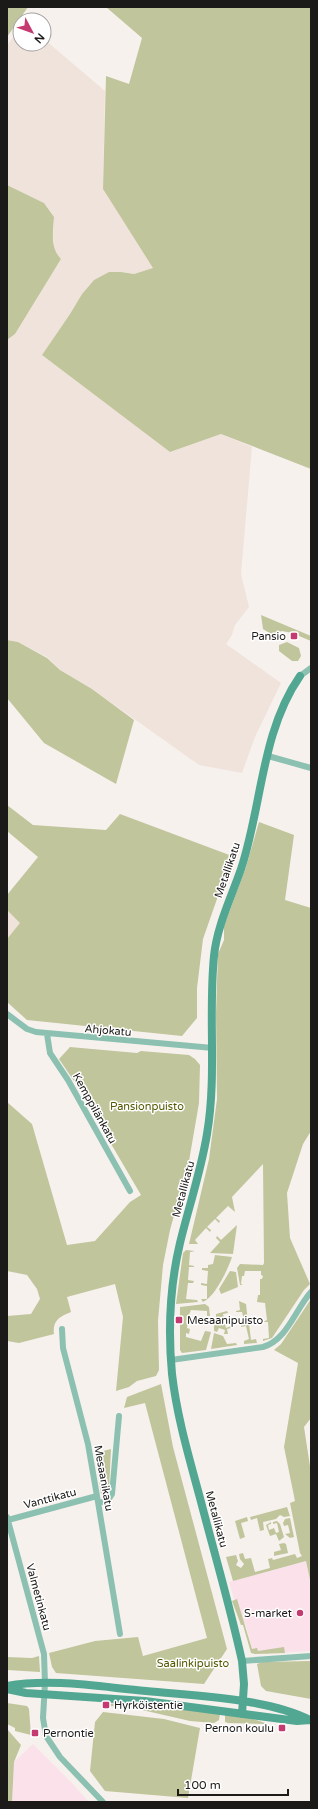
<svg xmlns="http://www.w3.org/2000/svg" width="318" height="1809" viewBox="0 0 318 1809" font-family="'Varela Round',sans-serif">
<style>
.commercial{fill:#fae1ea}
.built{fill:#f0e3db}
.green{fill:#c0c59b}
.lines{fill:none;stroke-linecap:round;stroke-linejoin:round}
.street{stroke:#8cc1b2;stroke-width:6}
.secondary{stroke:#52a792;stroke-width:8}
.poi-dot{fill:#c53a70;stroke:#fff;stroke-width:1.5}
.labels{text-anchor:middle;stroke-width:3;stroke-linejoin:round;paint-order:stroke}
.poi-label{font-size:11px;fill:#1c1a18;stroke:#fff;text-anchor:end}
.street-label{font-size:11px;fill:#1c1a18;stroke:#fff}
.park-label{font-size:11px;fill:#535800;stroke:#fff}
</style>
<rect width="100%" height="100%" fill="#f7f1ee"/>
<path class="commercial" d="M307,1561L311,1584V1651L260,1654L252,1649L246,1626L237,1609L229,1582Z
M33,1744L70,1781L89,1802H12L14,1762Z"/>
<path class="built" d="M20,28V44H44V39L105,91L103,189L154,268L134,274L121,272H109L94,280L82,294L70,314L42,355L170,452L221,434L252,447L241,574L249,607L235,625L232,635L226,644L281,683L255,737L242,773L199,765L92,689L60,670L47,657L18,642L7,640V340L15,334L61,259L55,253L53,236L54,217L44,203L7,185V45Z
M7,910L21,923L7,939Z"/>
<path class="green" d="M7,7H28L7,37Z
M106,7H311V469L221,434L170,452L42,355L70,314L82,294L94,280L109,272H121L134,274L153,268L103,189L106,76L129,84L142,38Z
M7,185L44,203L54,217C53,232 50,248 61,259L15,334L7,340Z
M261,615L311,636V641L299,636L297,633L293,632L292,633L282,631L271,634L263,629Z
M7,640L18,642L47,658L60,670L92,689L134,720L116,784L44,743L7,698Z
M287,642L299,648L301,656L298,661H292L279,651V645Z
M7,805L33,825L106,830L120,814L232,856L203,939L197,988V1018L182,1036L27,1020L7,1002V939L20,923L7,910V895L38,857L7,831Z
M259,822L294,835L285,900L311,908V1131L303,1144L287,1193L290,1238L310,1284L304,1290L272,1338L263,1341V1339L269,1338L268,1322H263L267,1320L265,1303L257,1302L258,1295H260V1279H262L263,1276L261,1275V1271H245L244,1276H242L241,1284L243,1285H240L237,1268L240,1264L263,1265L264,1263L263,1164L232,1197L235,1212L228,1206L216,1218L220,1221L219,1223L215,1219L207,1227L211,1230L210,1232L206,1228L195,1240L198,1244H189L209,1159L217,1099L216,1013L218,954L224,940V926L246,867Z
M70,1047L137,1053L141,1051L189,1055L195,1059L200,1065L199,1103L189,1161L170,1230L163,1265L158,1321L159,1370L156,1376L137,1381L129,1387L116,1391L123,1317L115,1284L67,1297L71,1312C60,1316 52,1321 54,1334L19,1343L7,1341V1316L31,1314L40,1299L37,1289L27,1275L7,1271V1102L32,1124L67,1245L95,1241L130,1202L141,1195L76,1084L59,1059Z
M237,1225L233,1254L210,1253L220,1242L216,1238L217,1236L221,1240Z
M186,1250L195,1251L190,1252L189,1265L194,1266V1267H189L188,1280L194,1281L193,1283H188L186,1299L197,1300L198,1302L176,1304L183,1253Z
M215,1255L232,1257C228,1269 215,1297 203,1302L201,1299H207V1286L201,1285V1283L207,1284L208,1271L202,1270V1268H208V1265L213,1264Z
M230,1271L236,1272L238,1287L221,1294L219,1289Z
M311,1299V1418L304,1427L311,1473V1584L306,1561L233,1581L226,1557L236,1555L238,1561L236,1565L241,1568L244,1564L240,1559L239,1554L243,1553L245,1559L251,1558L255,1572L270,1568L268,1559L272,1558L273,1560L295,1554L297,1558L302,1556L300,1553L290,1503L295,1501L284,1447L298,1363L274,1350L281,1344Z
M239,1301L246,1304L248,1322L253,1321V1323L249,1324L251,1340L256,1339L257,1343L244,1344V1341L249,1339L246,1326L241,1327V1325L245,1324L242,1312H236V1311L240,1310Z
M205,1304L209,1307L210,1316H207V1311L191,1310L186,1322L188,1323L187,1328L190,1329L189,1334L186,1333V1337L201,1341L205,1331L211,1332L206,1350L182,1353L180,1350V1307Z
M227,1311L228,1313L223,1314L226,1328L231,1326V1328L227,1329L228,1334H224L225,1330L219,1328L217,1332L214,1331V1321H216V1314Z
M214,1333L223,1336L227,1344L236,1343L237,1345L211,1349Z
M161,1384L173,1447L227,1649L204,1684L56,1673L52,1667L49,1653L95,1641L138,1637L143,1656L207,1638L145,1403L124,1408L127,1397Z
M111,1449L109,1490L106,1496H103L101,1494L95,1453Z
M287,1507L290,1516L284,1517L280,1515L276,1519L263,1522L264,1530L260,1531L257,1518L251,1520L250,1517Z
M247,1517L248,1521L241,1523L245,1537L240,1539L235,1521Z
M290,1518L294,1537L290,1538L285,1534L290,1533L288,1525L284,1526L283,1523L285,1519Z
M277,1521L280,1524L284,1537L279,1541L276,1534L270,1536L266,1525L271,1522V1524L268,1525L269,1530L274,1528L276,1533L279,1532L277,1523L273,1524V1522Z
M284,1543L286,1544L288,1553L274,1556V1552L281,1550L279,1544Z
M237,1599L252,1649L257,1648L258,1651L284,1647L285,1653L255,1654L251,1653L243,1625H241L232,1601Z
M39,1656L40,1672L7,1670V1657L32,1658Z
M311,1661V1699L266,1691L261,1686L257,1664L262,1662Z
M129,1702L220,1714L219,1720L214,1723L190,1721L129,1707L108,1706V1704Z
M7,1703L27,1706L29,1709L31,1735L15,1731V1728L7,1724Z
M103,1712L164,1719L200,1728L188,1798L105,1791L90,1771L95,1722Z
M225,1714L250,1718L268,1724L228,1723L225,1722Z
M7,1729L21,1745L14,1762L12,1802H7Z"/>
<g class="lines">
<path class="street" d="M300,676L311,668
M268,756L311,768
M7,1014L27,1029L36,1032L213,1048
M47,1034L50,1053L68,1080L130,1191
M62,1329L63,1348L88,1444L97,1496L120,1634
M171,1360L263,1347C287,1340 295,1310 311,1292
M99,1503L108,1500L112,1494L119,1416
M7,1517L44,1654L45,1683L43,1718L46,1736L60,1757L103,1802
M8,1520L97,1496
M242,1661L311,1656"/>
<path class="secondary" d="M7,1686C52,1678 101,1687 146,1691C195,1696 267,1698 310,1720
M7,1689L26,1693L145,1701L297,1721L310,1720
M242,1714L244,1684L242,1661C230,1606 214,1552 200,1498C189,1457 177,1417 172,1374C168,1331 170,1285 180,1243C189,1206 201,1171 207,1134C217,1075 208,1016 214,956C217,926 231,898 241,869C262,806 261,732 300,676"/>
</g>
<g class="poi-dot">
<rect x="290" y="632" width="8" height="8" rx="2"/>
<rect x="175" y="1316" width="8" height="8" rx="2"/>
<circle cx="300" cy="1613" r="4"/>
<rect x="102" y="1701" width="8" height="8" rx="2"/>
<rect x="278" y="1724" width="8" height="8" rx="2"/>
<rect x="31" y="1729" width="8" height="8" rx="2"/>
</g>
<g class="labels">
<g class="poi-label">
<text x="286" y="640">Pansio</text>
<text x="187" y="1324" text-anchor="start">Mesaanipuisto</text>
<text x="292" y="1617">S-market</text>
<text x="114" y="1709" text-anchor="start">Hyrköistentie</text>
<text x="274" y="1732">Pernon koulu</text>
<text x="43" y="1737" text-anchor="start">Pernontie</text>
</g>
<g class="street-label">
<text transform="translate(227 870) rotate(-71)" y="4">Metallikatu</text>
<text transform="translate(108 1030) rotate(5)" y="4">Ahjokatu</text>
<text transform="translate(95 1108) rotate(61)" y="4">Kemppilänkatu</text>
<text transform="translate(183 1189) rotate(-75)" y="4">Metallikatu</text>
<text transform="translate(104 1478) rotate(80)" y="4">Mesaanikatu</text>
<text transform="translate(50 1498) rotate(-15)" y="4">Vanttikatu</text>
<text transform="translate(217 1519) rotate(75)" y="4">Metallikatu</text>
<text transform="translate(39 1597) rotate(75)" y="4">Valmetinkatu</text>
</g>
<g class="park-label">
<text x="147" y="1110">Pansionpuisto</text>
<text x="193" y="1667">Saalinkipuisto</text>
</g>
</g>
<rect width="318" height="1809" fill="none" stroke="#1c1a18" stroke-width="16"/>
<g transform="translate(32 32) rotate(131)"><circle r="19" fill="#ffffff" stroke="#a4a3a3"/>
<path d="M0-3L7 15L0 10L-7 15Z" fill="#c53a70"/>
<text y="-6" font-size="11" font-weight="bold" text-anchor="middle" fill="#1c1a18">N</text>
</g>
<path d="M178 1789v6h110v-6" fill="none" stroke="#1c1a18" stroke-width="2"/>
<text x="184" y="1789" font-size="12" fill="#1c1a18" stroke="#ffffff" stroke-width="3" paint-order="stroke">100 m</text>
</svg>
